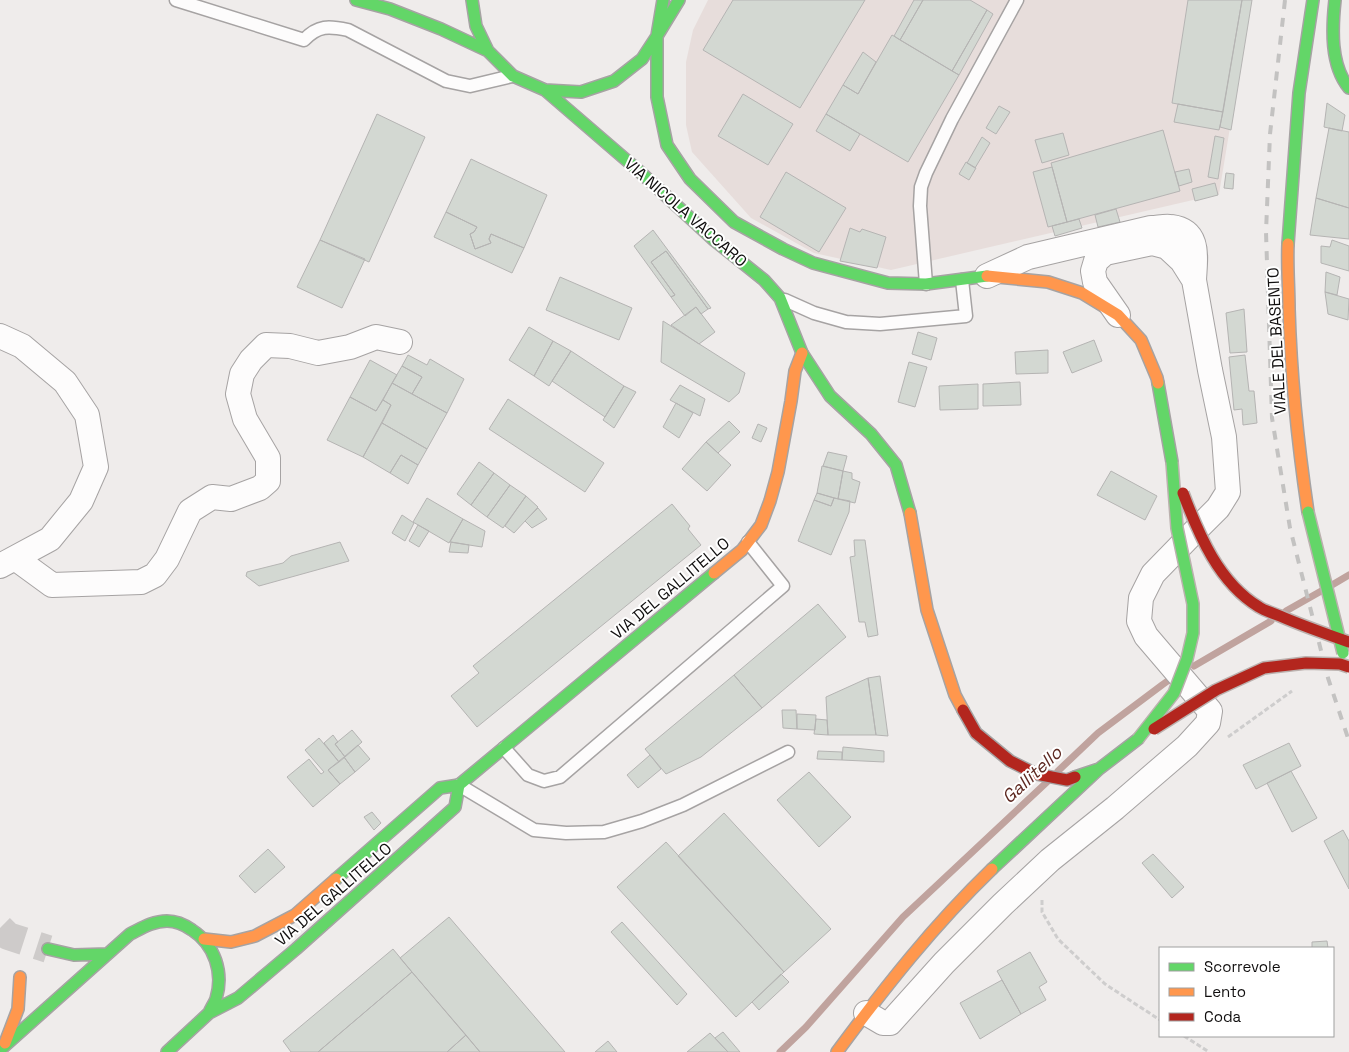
<svg xmlns="http://www.w3.org/2000/svg" width="1349" height="1052" viewBox="0 0 1349 1052" font-family="'Space Grotesk',sans-serif">
<style>
.built{fill:#e7dddb}
.lines{fill:none;stroke-linecap:round;stroke-linejoin:round}
.stream{stroke:#c0a39e;stroke-width:7}
.building{fill:#d3d8d2;stroke:#b5b4b3}
.secondary-tunnel{stroke:#cecbca;stroke-width:28;stroke-dasharray:28 14;stroke-linecap:butt}
.lane-casing{stroke:#a6a3a3;stroke-width:15}
.street-casing{stroke:#a6a3a3;stroke-width:26}
.fast-casing{stroke:#a6a3a3;stroke-width:14}
.slow-casing{stroke:#a6a3a3;stroke-width:14}
.jam-casing{stroke:#a6a3a3;stroke-width:14}
.path{stroke:#cecdcd;stroke-width:3;stroke-dasharray:5 2.5;stroke-linecap:butt}
.lane{stroke:#fdfcfc;stroke-width:12}
.street{stroke:#fdfcfc;stroke-width:24}
.fast{stroke:#63d668;stroke-width:11}
.slow{stroke:#ff974d;stroke-width:11}
.jam{stroke:#b3261e;stroke-width:11}
.rail{stroke:#c3c2c1;stroke-width:4;stroke-dasharray:9 9;stroke-linecap:butt}
.fast-bridge-casing{stroke:#bbb1ae;stroke-width:14;stroke-linecap:butt}
.jam-bridge-casing{stroke:#bbb1ae;stroke-width:14;stroke-linecap:butt}
.fast-bridge{stroke:#63d668;stroke-width:11}
.jam-bridge{stroke:#b3261e;stroke-width:11}
.labels{text-anchor:middle;stroke-width:4;stroke-linejoin:round;paint-order:stroke}
.street-label{font-size:16px;fill:#100e0e;stroke:#fff}
.water-label{font-size:18px;font-style:italic;fill:#5d2820;stroke:#fff}
</style>
<rect width="100%" height="100%" fill="#efeceb"/>
<path class="built" d="M708,0H1251L1219,194L891,270L814,253L751,218L692,152L686,125V62L693,30Z"/>
<g class="lines">
<path class="stream" d="M1332,585L1349,575
M1286,611L1323,590
M1194,666L1271,621
M1058,771L1098,733L1162,685L1169,680
M780,1052L806,1027L903,917L1047,782"/>
</g>
<path class="building" d="M733,0H865L800,108L703,50Z
M914,0H923L900,40L894,36Z
M923,0H970L987,10L952,71L900,40Z
M1188,0H1242L1223,112L1172,103Z
M1242,0H1252L1231,130L1220,127Z
M987,10L993,14L959,75L952,71Z
M892,35L959,75L908,162L826,114L843,85L858,94Z
M863,52L876,62L858,94L843,85Z
M743,94L793,124L768,165L718,136Z
M1327,103L1345,115L1342,131L1324,127Z
M1178,104L1223,112L1219,130L1174,122Z
M999,106L1010,112L996,134L986,128Z
M377,114L425,137L369,262L320,240Z
M826,114L860,134L850,151L816,131Z
M1329,128L1349,132V208L1316,198Z
M1163,130L1180,191L1067,222L1051,163Z
M1063,133L1069,155L1042,163L1035,140Z
M1215,136L1224,138L1218,179L1208,177Z
M982,137L990,143L975,168L967,163Z
M471,159L547,195L524,248L491,234L489,239L491,243L475,249L470,234L474,232L477,227L446,212Z
M966,162L976,168L969,180L959,174Z
M1052,167L1067,222L1048,227L1033,172Z
M1189,169L1192,182L1179,186L1175,172Z
M786,172L846,208L819,252L760,217Z
M1226,173L1234,174L1233,189L1224,188Z
M1215,183L1218,195L1195,201L1192,189Z
M1316,198L1349,208V239L1310,235Z
M1116,209L1120,222L1098,227L1095,215Z
M446,212L477,227L474,232L470,234L475,249L491,243L489,239L491,234L524,248L512,273L434,237Z
M1079,219L1082,228L1055,236L1052,226Z
M850,228L860,232L862,229L886,237L877,268L840,261Z
M653,230L711,308L708,309L666,251L651,262L675,295L671,297L634,246Z
M320,240L365,259L342,308L297,287Z
M1332,240L1349,246V271L1321,263V246L1330,247Z
M666,251L708,309L701,314L696,307L685,316L671,297L675,295L651,262Z
M1326,272L1340,277L1337,295L1325,292Z
M560,277L632,308L619,340L546,310Z
M1325,292L1349,299L1348,320L1328,314Z
M696,307L715,332L699,344L671,325Z
M1244,309L1247,352L1230,353L1226,313Z
M663,321L745,373L739,393L729,402L661,362Z
M529,327L553,341L534,376L509,360Z
M918,332L937,338L931,360L912,354Z
M1094,340L1102,361L1072,373L1063,352Z
M553,341L571,351L549,386L534,376Z
M1048,350V373L1016,374L1015,352Z
M571,351L624,386L605,417L552,381Z
M408,355L427,365L430,359L464,379L447,413L412,394L422,377L402,366Z
M1245,355L1249,391H1254L1257,423L1243,425L1242,409L1234,410L1229,357Z
M370,360L397,375L376,411L350,397Z
M909,362L927,367L915,407L898,402Z
M402,366L422,377L412,394L392,383Z
M1020,382L1021,405L983,406V384Z
M392,383L447,413L427,449L382,423L391,405L383,400Z
M978,384V409L940,410L939,386Z
M680,385L705,399L700,416L670,400Z
M624,386L636,392L614,428L603,420Z
M350,397L376,411L383,400L391,405L363,457L327,440Z
M508,399L604,463L585,492L489,429Z
M676,403L693,413L679,438L663,427Z
M729,421L740,432L718,453L706,442Z
M382,423L427,449L418,465L401,455L390,473L363,457Z
M758,424L767,428L761,442L752,438Z
M706,442L731,465L707,491L682,469Z
M828,452L847,456L843,471L823,466Z
M401,455L418,465L408,484L390,473Z
M479,462L494,473L471,505L457,494Z
M822,466L843,471L838,499L817,493Z
M843,471L852,473V479L860,482L855,503L838,499Z
M1111,471L1157,496L1145,520L1097,495Z
M494,473L510,485L487,517L471,505Z
M510,485L526,496L503,528L487,517Z
M817,493L834,498L831,506L814,500Z
M526,496L538,507L514,533L505,526Z
M427,498L463,519L449,543L413,522Z
M834,498L850,501L849,512L831,555L798,541L814,500L831,506Z
M672,504L690,526L688,529L701,545L477,727L451,696L479,673L473,666Z
M538,508L547,519L532,528L525,521Z
M402,515L414,523L405,541L392,533Z
M463,519L485,531L482,547L450,542Z
M418,525L429,531L419,547L409,541Z
M854,540H865L878,635L868,637L865,622H859L850,557L855,556Z
M340,542L349,561L259,586L246,576L247,572L283,563L291,556Z
M451,542L469,545L468,553L449,552Z
M818,604L846,637L762,708L734,675Z
M734,675L762,708L701,757L666,774L645,749Z
M880,676L888,736L876,735L868,678Z
M868,678L876,735H828L826,697Z
M782,710H796L797,729L783,728Z
M797,714L816,715L815,730L797,729Z
M816,719L827,720L828,735L814,734Z
M352,730L362,742L345,757L335,744Z
M333,735L338,742L335,744L345,757L339,762L324,743Z
M319,738L339,762L328,770L340,784L313,807L287,777L309,759L321,774L324,772L305,750Z
M1289,743L1301,766L1256,789L1243,765Z
M358,745L370,759L355,772L344,757Z
M843,747L884,751V762L842,760Z
M818,751L842,752V760L817,759Z
M650,755L661,769L638,788L627,775Z
M344,757L355,772L340,784L328,770Z
M1291,771L1317,818L1292,832L1267,783Z
M809,772L851,817L819,847L777,800Z
M372,812L381,823L374,830L364,817Z
M724,813L831,929L784,972L678,856Z
M1343,830L1349,841V889L1324,841Z
M666,842L784,972L736,1017L617,887Z
M268,849L285,867L255,893L239,876Z
M1153,854L1184,887L1172,898L1142,863Z
M449,917L565,1052H480L400,958Z
M622,922L687,994L677,1005L611,932Z
M1327,941L1328,948H1312V942Z
M393,949L412,972L318,1052H291L283,1041Z
M1030,952L1047,982L1039,987L1046,1000L1021,1014L997,971Z
M412,972L466,1035L447,1052H318Z
M781,974L789,982L759,1010L752,1002Z
M1002,980L1021,1014L980,1039L960,1003Z
M723,1032L740,1052H728L715,1038Z
M710,1033L728,1052H687Z
M466,1035L480,1052H447Z
M608,1041L617,1052H595Z"/>
<g class="lines">
<path class="secondary-tunnel" d="M0,928L8,936L48,949"/>
<defs>
<path id="lane" d="M176,0L304,40C318,25 329,26 348,30L446,81L470,86L512,76
M926,284L920,206L921,187L926,173L952,119L1017,0
M785,300L814,313L846,322L880,324L966,316L962,280
M504,748L528,775L544,781L560,777L783,586L748,542
M459,785L534,830L566,833L604,832L642,821L683,805L788,752"/>
<path id="street" d="M987,276L1028,257L1151,228C1157,228 1165,226 1171,227C1201,231 1195,258 1194,280
M0,336L22,346L65,382L87,415L96,467L81,501L50,539L0,566
M15,558L52,585L141,582L155,575L167,559L190,511L212,497L231,499L260,488L268,481V458L245,419L238,394L242,374L251,360L266,345L290,346L318,353L350,347L376,337L400,342
M866,1013L883,1023H890L944,963L1003,904L1050,860L1115,808L1187,746L1208,723L1210,711L1146,636L1139,621L1141,598L1153,574L1191,535L1218,508L1228,492L1224,437L1210,370L1194,280L1182,261L1167,247L1152,243L1105,253L1096,261L1093,271L1095,282L1118,315"/>
<path id="fast" d="M356,0L390,9L441,29L488,51
M472,0L476,26L488,51L513,76L545,90L581,92L614,81L642,59L657,36L663,0
M1335,0C1332,28 1330,65 1349,88
M657,36L679,0
M657,36V97L667,145L690,179L734,222L783,249L813,263L888,283L926,284L987,276
M545,90L639,171L714,240L764,280L780,298L802,353L830,396L871,434L896,465L910,513
M1288,244L1299,93L1313,0
M1158,383L1172,462
M1075,777L1099,769L1138,739
M992,869L1099,769
M336,879L440,788L459,785L714,573
M48,949L74,955L107,954
M0,1050L130,934C142,928 153,921 167,921C176,921 185,925 192,930C215,945 224,973 216,999C214,1004 211,1008 209,1013
M167,1052L209,1013L238,998L296,949L455,807L459,785"/>
<path id="slow" d="M1288,244C1287,266 1289,288 1289,309C1291,377 1298,445 1308,512
M987,276L1048,282L1082,293L1118,315L1141,340L1157,378L1158,383
M910,513L927,610L955,695L963,710
M714,573L742,550L761,525L770,501L778,472L791,401L795,371L802,353
M204,939L231,942L255,936L295,915L336,879
M5,1043L18,1009L20,977
M837,1052C885,987 934,925 992,869"/>
<path id="jam" d="M963,710L976,733L1010,761L1036,774L1067,780L1075,777"/>
</defs>
<use href="#lane" class="lane-casing"/>
<use href="#street" class="street-casing"/>
<use href="#fast" class="fast-casing"/>
<use href="#slow" class="slow-casing"/>
<use href="#jam" class="jam-casing"/>
<path class="path" d="M1228,737L1292,691
M1042,900V912L1058,939L1105,984L1160,1020
M1184,1036L1209,1052"/>
<use href="#lane" class="lane"/>
<use href="#street" class="street"/>
<use href="#fast" class="fast"/>
<use href="#slow" class="slow"/>
<use href="#jam" class="jam"/>
<path class="rail" d="M1285,0L1270,134L1266,232L1272,418L1290,528L1328,678L1349,741"/>
<defs>
<path id="fast-bridge" d="M1308,512L1343,653
M1138,739L1174,693L1187,659L1193,633V604L1177,528L1172,462"/>
<path id="jam-bridge" d="M1183,493C1199,535 1219,583 1259,607C1265,611 1273,613 1280,616C1303,626 1326,634 1349,642
M1154,729L1216,690L1264,668L1306,663L1340,664L1349,667"/>
</defs>
<use href="#fast-bridge" class="fast-bridge-casing"/>
<use href="#jam-bridge" class="jam-bridge-casing"/>
<use href="#fast-bridge" class="fast-bridge"/>
<use href="#jam-bridge" class="jam-bridge"/>
</g>
<g class="labels">
<g class="street-label">
<text transform="translate(686 212) rotate(41)" y="6">VIA NICOLA VACCARO</text>
<text transform="translate(1276 341) rotate(-93)" y="6">VIALE DEL BASENTO</text>
<text transform="translate(670 588) rotate(-40)" y="6">VIA DEL GALLITELLO</text>
<text transform="translate(333 894) rotate(-41)" y="6">VIA DEL GALLITELLO</text>
</g>
<g class="water-label">
<text transform="translate(1032 775) rotate(-43)" y="6">Gallitello</text>
</g>
</g>
<rect x="1159" y="947" width="175" height="90" fill="#ffffff" stroke="#9f9f9f"/>
<rect x="1169" y="963" width="25" height="8" fill="#63d668" stroke="#9f9f9f"/>
<text x="1204" y="972" font-size="15" fill="#100e0e">Scorrevole</text>
<rect x="1169" y="988" width="25" height="8" fill="#ff974d" stroke="#9f9f9f"/>
<text x="1204" y="997" font-size="15" fill="#100e0e">Lento</text>
<rect x="1169" y="1013" width="25" height="8" fill="#b3261e" stroke="#9f9f9f"/>
<text x="1204" y="1022" font-size="15" fill="#100e0e">Coda</text>
</svg>
